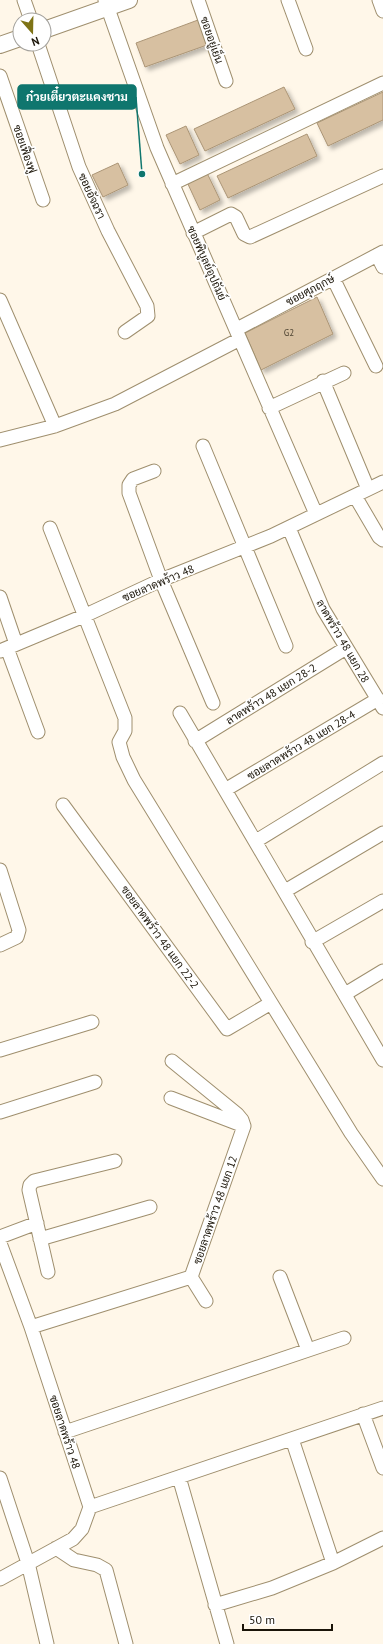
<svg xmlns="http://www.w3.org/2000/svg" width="383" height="1644" viewBox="0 0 383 1644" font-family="'PT Sans',Sarabun,sans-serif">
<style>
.building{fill:#d7c0a1;stroke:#ab9576;filter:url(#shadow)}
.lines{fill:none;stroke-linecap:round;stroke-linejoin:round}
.minor-casing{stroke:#9f8f6e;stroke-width:15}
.tertiary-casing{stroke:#9f8f6e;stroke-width:18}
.minor{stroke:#fff;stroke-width:13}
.tertiary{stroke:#fff;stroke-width:16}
.labels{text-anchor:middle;stroke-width:3.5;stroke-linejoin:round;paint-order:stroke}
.number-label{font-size:9px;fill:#493f2e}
.street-label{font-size:11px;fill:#1a1408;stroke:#fff}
.leader{fill:none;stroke:#0f766e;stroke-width:1.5}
.callout-dot{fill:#0f766e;stroke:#fff;stroke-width:1.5}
.callout{fill:#0f766e;stroke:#0f766e;stroke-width:1.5}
.callout-label{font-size:12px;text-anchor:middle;font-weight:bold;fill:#fff}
</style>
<defs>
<filter id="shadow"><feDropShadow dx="3.5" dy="3.5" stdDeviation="2" flood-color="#0004"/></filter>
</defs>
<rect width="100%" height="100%" fill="#fff7e9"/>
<path class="building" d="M198,20L207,45L145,67L136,43Z
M284,87L295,109L205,151L194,129Z
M383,92V120L328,146L317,123Z
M186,126L199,155L180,164L166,135Z
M307,134L317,156L228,198L217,176Z
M118,163L128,185L103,197L92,175Z
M207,173L220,200L200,210L187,182Z
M317,297L333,334L261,370L245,333Z"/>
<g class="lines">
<defs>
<path id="minor" d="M24,0L31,20
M105,0L157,148L316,514
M198,0L226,81
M288,0L306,49
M379,0L383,11
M38,44L79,167L108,231L147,306L148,316L125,332
M0,76L43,200
M172,184L383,83
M193,233L231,214L236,217L244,234L250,237L383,176
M377,255L383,267
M333,278L376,366
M0,300L55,426
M237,329L383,252
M323,381L368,489
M269,408L344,373
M0,440L55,426L115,404L240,339
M203,446L286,646
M154,471L133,479L129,485V493L161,580L213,703
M355,496L379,537L383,540
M50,528L125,718V731L119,742L123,757L134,780L351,1133L383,1179
M289,528L323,609L383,708
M0,597L16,644
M7,648L38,732
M0,651L86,615L161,580L271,536L383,482
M180,713L383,1060
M195,741L346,648
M225,790L378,699
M63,805L227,1029L271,1003
M256,841L383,763
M0,870L19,930L17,937L0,945
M285,891L383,833
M312,942L383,901
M345,994L383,971
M0,1050L92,1022
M172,1061L237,1114L242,1120L244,1126
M0,1112L95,1082
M0,1237L37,1223
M40,1239L150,1207
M0,1243L31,1327L90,1507L82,1529L73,1539L0,1579
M48,1272L29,1190L30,1185L34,1181L115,1161
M191,1277L206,1301
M280,1277L308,1350
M31,1327L191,1277L244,1126L171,1098
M363,1414L383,1468
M65,1432L344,1338
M292,1439L333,1563
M179,1477L227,1644
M0,1478L28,1563L47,1644
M90,1507L383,1408
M56,1548L74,1560L97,1565L106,1570L126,1644
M215,1605L272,1588L333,1563L383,1538"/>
<path id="tertiary" d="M44,30L129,0
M0,45L20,38"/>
</defs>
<use href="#minor" class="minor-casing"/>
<use href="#tertiary" class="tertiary-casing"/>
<use href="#minor" class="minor"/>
<use href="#tertiary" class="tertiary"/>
</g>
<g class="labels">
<g class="number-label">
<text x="289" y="336">G2</text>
</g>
<g class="street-label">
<text transform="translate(212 40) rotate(71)" y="4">ซอยอยู่เย็น</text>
<text transform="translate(25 149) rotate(71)" y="4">ซอยเฟื่องฟู</text>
<text transform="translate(92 196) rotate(65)" y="4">ซอยอัจฉรา</text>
<text transform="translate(207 263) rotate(66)" y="4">ซอยพิบูลย์อุปถัมย์</text>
<text transform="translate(310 290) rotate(-28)" y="4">ซอยศุภฤกษ์</text>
<text transform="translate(158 583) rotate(-23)" y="4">ซอยลาดพร้าว 48</text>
<text transform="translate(343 641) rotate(60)" y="4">ลาดพร้าว 48 แยก 28</text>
<text transform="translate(271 694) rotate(-32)" y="4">ลาดพร้าว 48 แยก 28-2</text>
<text transform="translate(301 745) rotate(-31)" y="4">ซอยลาดพร้าว 48 แยก 28-4</text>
<text transform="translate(160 937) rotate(54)" y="4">ซอยลาดพร้าว 48 แยก 22-2</text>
<text transform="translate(215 1210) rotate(-71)" y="4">ซอยลาดพร้าว 48 แยก 12</text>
<text transform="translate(65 1432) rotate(72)" y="4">ซอยลาดพร้าว 48</text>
</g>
</g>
<path class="leader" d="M142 174L136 97"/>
<circle class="callout-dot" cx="142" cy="174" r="4"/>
<rect class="callout" x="18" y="85" width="118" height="24" rx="4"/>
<g class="callout-label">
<text x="77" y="101">ก๋วยเตี๋ยวตะแคงชาม</text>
</g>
<g transform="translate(32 32) rotate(160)"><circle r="19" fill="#ffffff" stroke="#a3a19c"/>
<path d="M0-3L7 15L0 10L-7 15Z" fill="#7e7316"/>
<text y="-6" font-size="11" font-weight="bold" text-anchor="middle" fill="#1a1408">N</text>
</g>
<path d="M243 1624v6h89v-6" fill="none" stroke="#1a1408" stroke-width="2"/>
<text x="249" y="1624" font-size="12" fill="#1a1408" stroke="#ffffff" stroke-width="3" paint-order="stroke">50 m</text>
</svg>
